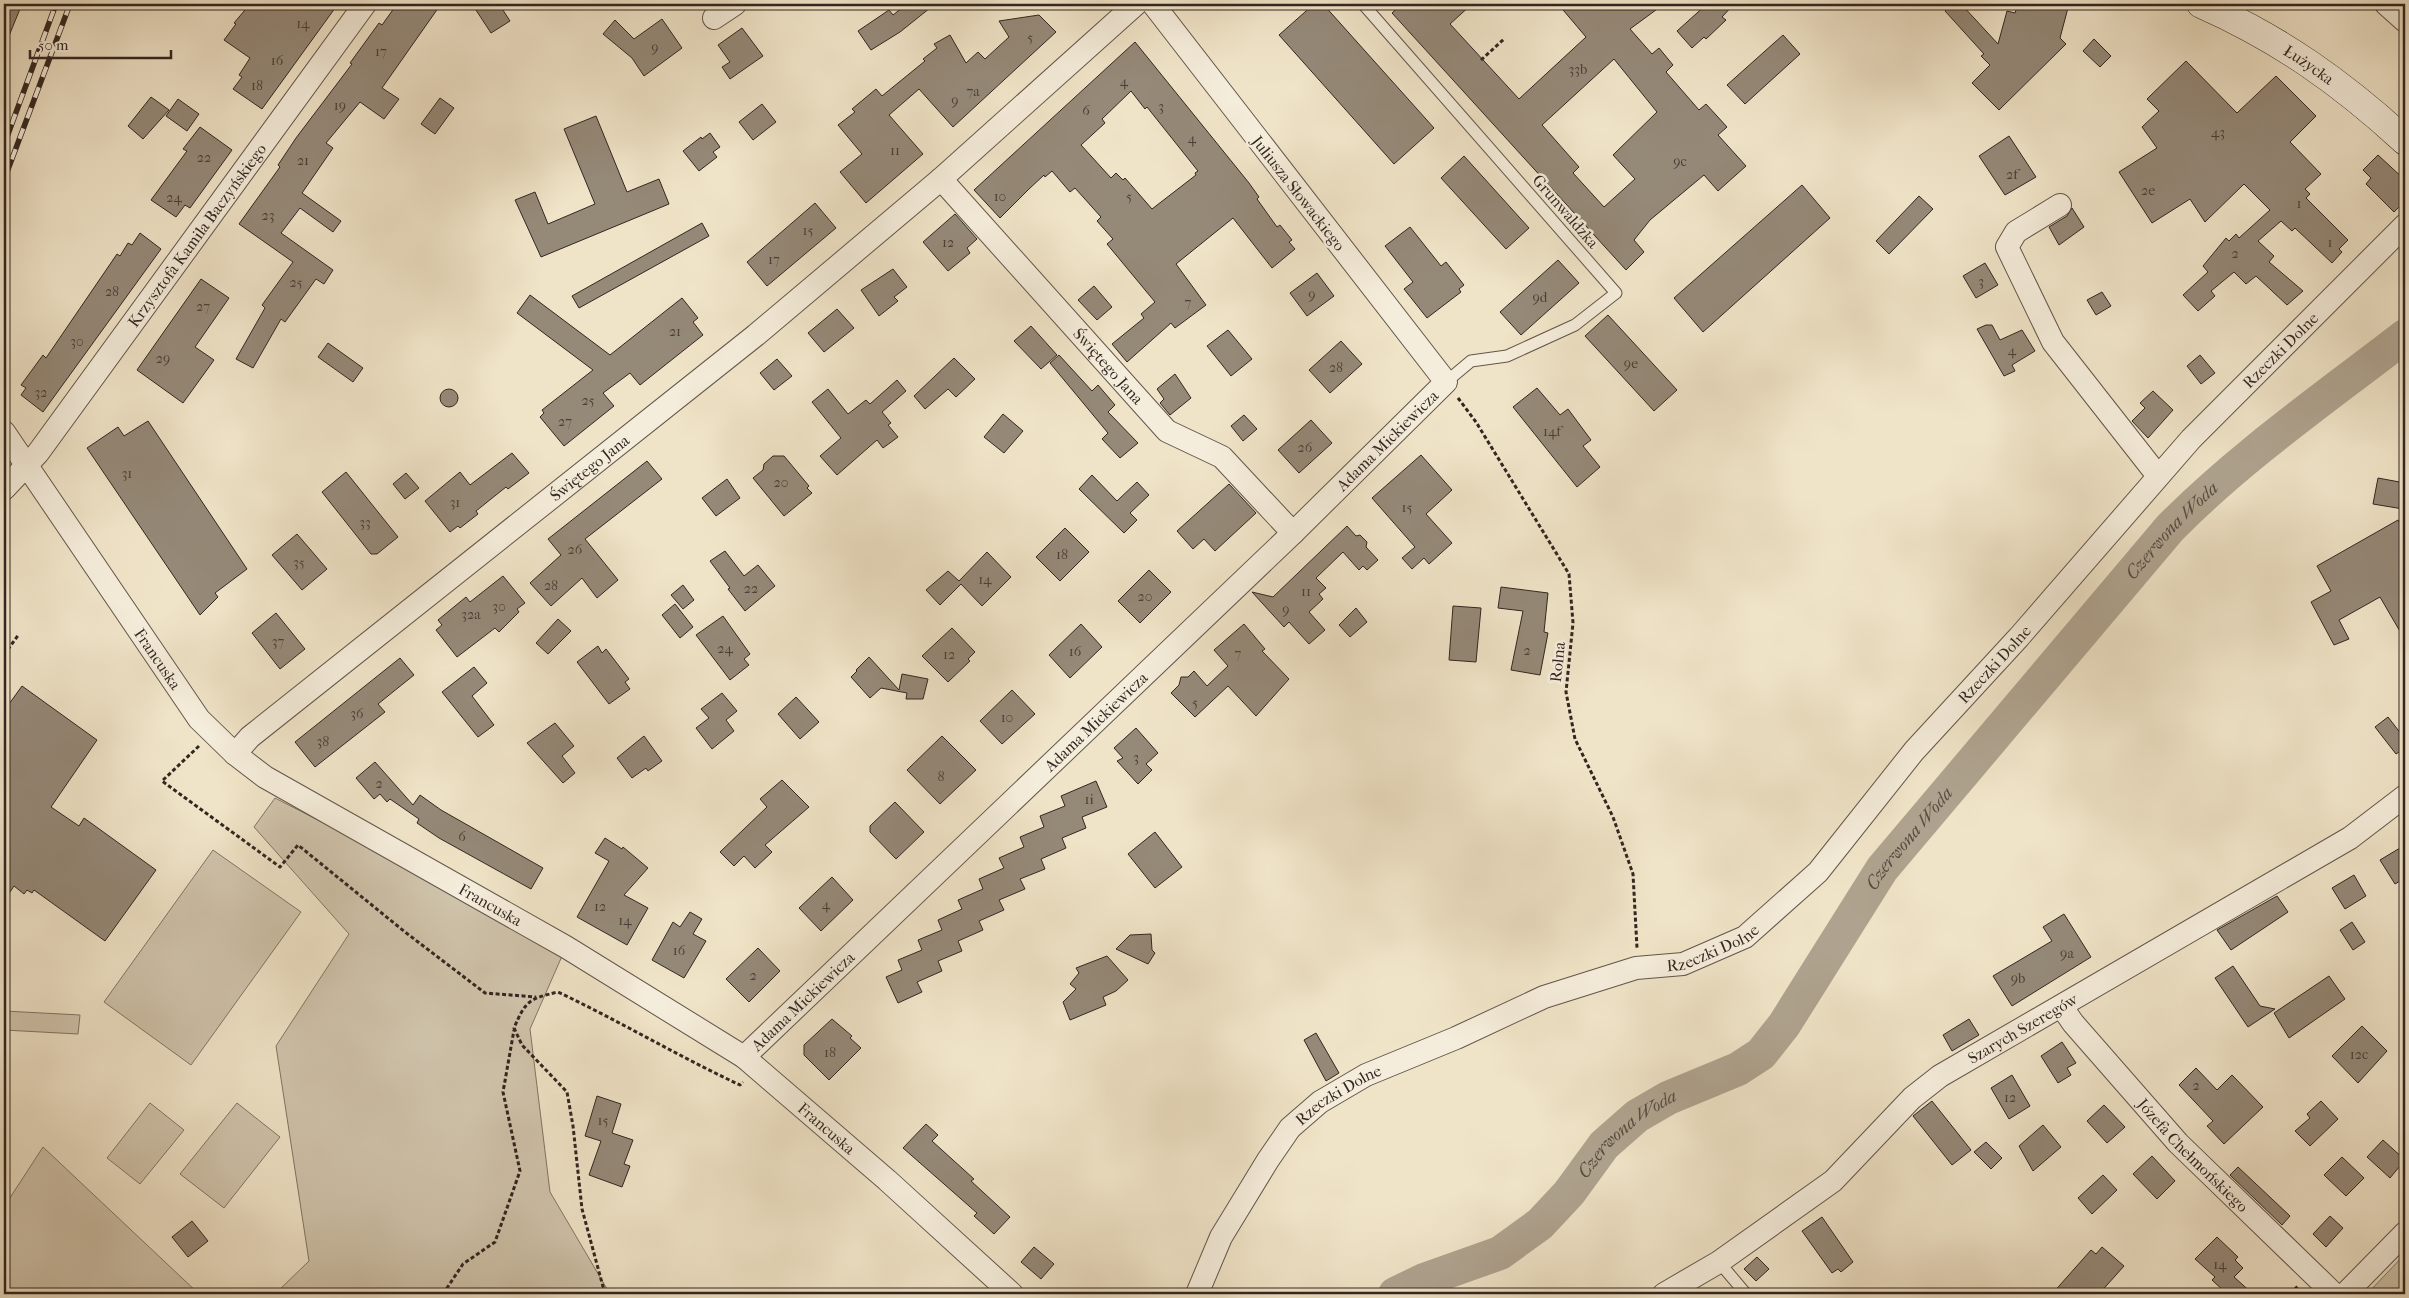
<svg xmlns="http://www.w3.org/2000/svg" width="2409" height="1298" viewBox="0 0 2409 1298" font-family="'IM FELL French Canon',serif">
<style>
.green{fill:#d0c4ac;stroke:#817566}
.lines{fill:none;stroke-linecap:round;stroke-linejoin:round}
.river{stroke:#afa38f;stroke-width:34}
.building{fill:#958978;stroke:#322621;fill-rule:evenodd}
.service-casing{stroke:#62564b;stroke-width:13}
.minor-casing{stroke:#62564b;stroke-width:24}
.secondary-casing{stroke:#322621;stroke-width:29}
.path{stroke:#322621;stroke-width:3;stroke-dasharray:4 2.5;stroke-linecap:butt}
.service{stroke:#f5eddb;stroke-width:11}
.minor{stroke:#f5eddb;stroke-width:22}
.secondary{stroke:#f5eddb;stroke-width:28}
.rail-casing{stroke:#322621;stroke-width:5.5}
.rail{stroke:#f5eddb;stroke-width:4;stroke-dasharray:11;stroke-linecap:butt}
.labels{text-anchor:middle;stroke-width:5;stroke-linejoin:round;paint-order:stroke}
.number-label{font-size:14px;fill:#4b3f37}
.street-label{font-size:16px;fill:#322621;stroke:#f5eddb}
.water-label{font-size:18px;font-style:italic;fill:#584c42;stroke:#f5eddb}
</style>
<rect width="100%" height="100%" fill="#f0e4c8"/>
<filter id="stains"><feTurbulence type="fractalNoise" baseFrequency=".004" numOctaves="4"/><feColorMatrix values="0 0 0 0 .2 0 0 0 0 .09 0 0 0 0 .02 0 0 0 .5 -.17"/></filter>
<radialGradient id="worn" r=".72"><stop offset=".6" stop-color="#630" stop-opacity="0"/><stop offset="1" stop-color="#630" stop-opacity=".3"/></radialGradient>
<path class="green" d="M275,798L566,947L530,1029L550,1192L610,1294H275L309,1261L276,1046L349,934L254,827Z
M213,850L301,912L191,1065L104,1002Z
M4,1011L80,1015L78,1034L4,1030Z
M150,1103L184,1130L140,1184L107,1158Z
M237,1103L280,1137L224,1208L180,1174Z
M43,1147L199,1294H4V1207Z
M2405,1254V1294H2367Z"/>
<g class="lines">
<path class="river" id="s1" d="M1395,1294L1424,1280L1500,1253L1540,1224L1569,1193L1604,1145L1637,1116L1668,1098L1738,1069L1761,1054L1784,1025L1882,869L2170,528C2241,456 2325,398 2405,336"/>
</g>
<path class="building" d="M4,4H22L4,48Z
M250,4H338L262,109L233,89L242,77L239,75L250,58L224,40L236,24L234,23Z
M397,4H441L382,88L399,99L384,119L360,102L326,143L333,148L302,193L341,221L333,232L300,208L281,233L333,270L324,284L316,279L285,322L281,319L253,368L236,359L265,308L262,305L293,262L239,224L280,167L278,165L296,138L352,64L350,63L379,23L382,25Z
M472,4H499L510,21L491,33Z
M907,4H935L900,32L871,50L858,31L889,10L893,15Z
M1314,4H1323L1434,128L1394,164L1279,35Z
M1402,4H1472L1450,24L1519,99L1586,37L1558,4H1664L1630,29L1652,54L1659,48L1673,65L1666,72L1699,110L1706,104L1727,127L1718,135L1746,166L1718,191L1704,175L1650,220L1634,240L1644,252L1626,270L1392,13ZM1614,59L1657,112L1613,155L1635,179L1604,207L1573,173L1579,167L1542,125Z
M1707,4H1734L1722,17L1726,20L1706,39L1704,37L1692,48L1677,31Z
M1952,4L1962,5L1998,44L2007,11L2015,13L2018,4H2069L2060,38L2066,44L1999,110L1972,83L1990,65L1981,56L1984,54L1945,11Z
M1039,15L1056,32L953,127L919,89L889,115L923,154L866,203L840,172L862,154L838,125L855,112L852,109L876,89L882,96L925,61L923,59L937,48L934,44L950,35L966,63L978,52L985,59L1009,37L999,21Z
M662,19L682,48L644,76L632,58L603,34L615,20L634,39Z
M742,28L763,56L730,79L722,67L730,62L718,45Z
M1783,35L1800,54L1745,104L1727,85Z
M2094,39L2111,56L2100,67L2083,51Z
M1135,42L1249,183L1259,197L1257,199L1277,227L1280,225L1292,240L1289,242L1295,249L1272,268L1233,218L1176,264L1206,305L1175,328L1171,323L1127,362L1112,344L1144,318L1141,314L1155,302L1107,244L1113,239L1097,221L1101,217L1075,188L1070,192L1052,171L1045,177L1044,175L1029,189L1000,218L974,190ZM1131,91L1145,109L1147,107L1198,171L1195,173L1196,175L1152,209L1125,178L1123,180L1116,173L1111,178L1081,145L1105,123L1102,119Z
M2186,61L2237,113L2276,76L2316,116L2290,142L2321,174L2305,189L2310,194L2306,198L2348,240L2339,249L2342,252L2332,263L2295,228L2292,231L2281,221L2258,241L2274,256L2269,262L2303,291L2287,305L2256,276L2246,284L2234,272L2211,291L2215,296L2198,311L2183,295L2208,272L2203,266L2226,238L2229,241L2236,234L2239,238L2270,210L2244,184L2205,222L2190,199L2152,223L2119,172L2157,148L2142,127L2159,111L2147,99Z
M151,97L169,110L143,139L128,126Z
M440,98L454,108L435,134L421,124Z
M178,99L199,114L187,131L166,116Z
M762,104L776,122L753,140L739,122Z
M596,116L627,192L659,179L669,204L541,257L515,200L535,192L548,224L595,204L564,129Z
M200,127L232,150L190,208L185,205L176,217L151,200L187,151L183,149Z
M710,133L720,147L713,152L717,157L699,171L683,151L701,137L702,139Z
M2009,136L2036,177L2005,195L1979,156Z
M2378,155L2405,180V201L2394,212L2366,184L2371,178L2363,170Z
M1464,156L1529,228L1506,249L1441,178Z
M1802,185L1830,218L1703,332L1674,298Z
M1919,196L1933,209L1889,254L1876,241Z
M815,203L836,228L767,286L747,262Z
M2072,208L2084,227L2059,245L2049,227L2067,216Z
M955,214L977,239L967,248L970,253L948,271L923,242Z
M702,223L709,236L579,308L572,296Z
M1410,227L1441,266L1446,262L1464,285L1459,289L1461,292L1427,318L1404,289L1413,282L1385,246Z
M140,233L161,249L43,412L21,395L26,388L21,385L43,355L46,358L117,254L120,256L128,243L132,245Z
M1558,260L1579,283L1521,335L1500,312Z
M1985,263L1998,285L1976,298L1963,276Z
M893,269L907,287L894,297L898,301L879,316L861,290Z
M1317,273L1334,296L1307,316L1290,293Z
M201,279L229,298L195,347L214,360L183,403L137,370Z
M1094,286L1112,307L1097,320L1078,300Z
M2102,292L2111,306L2096,315L2087,300Z
M530,295L610,355L682,298L698,318L693,322L703,335L640,385L630,373L603,393L614,406L564,446L540,417L544,413L542,410L593,370L517,313Z
M837,309L854,328L824,352L808,333Z
M1608,315L1677,390L1654,411L1585,336Z
M1986,325H1992L2000,340L2022,330L2035,351L2012,365L2015,371L2004,376L1977,329Z
M1031,326L1057,355L1041,369L1014,341Z
M1228,330L1252,359L1231,376L1207,346Z
M1341,341L1362,364L1330,393L1309,370Z
M328,343L363,368L353,382L318,357Z
M1059,355L1092,391L1098,385L1115,405L1108,412L1138,443L1120,458L1102,439L1108,433L1050,363Z
M2200,355L2215,373L2201,384L2187,366Z
M954,358L975,379L956,397L948,389L925,409L914,396Z
M777,359L792,376L774,390L760,373Z
M1175,374L1191,398L1170,415L1160,403L1164,399L1157,389Z
M897,380L906,391L882,412L891,423L888,425L898,437L883,448L877,440L837,475L820,456L841,438L812,402L828,389L848,414L866,400L870,404Z
M1537,388L1560,415L1568,409L1591,440L1583,446L1600,467L1577,487L1513,407Z
M440 398a9 9 0 1 1 18 0a9 9 0 1 1-18 0Z
M2153,391L2173,410L2148,438L2132,421L2145,408L2140,403Z
M1003,414L1023,431L1004,453L984,437Z
M1244,415L1257,429L1243,441L1231,426Z
M1311,420L1332,443L1299,473L1278,450Z
M148,421L247,569L215,593L218,597L200,615L87,448L118,427L124,436Z
M512,453L529,473L508,489L506,487L476,511L478,514L460,528L458,526L450,532L425,501L460,472L470,485Z
M1421,455L1452,490L1426,514L1452,543L1429,564L1424,558L1412,569L1402,558L1415,547L1372,498Z
M773,456H784L809,486L807,488L812,493L784,516L753,478L763,470L764,464Z
M647,461L662,479L585,539L618,580L597,598L582,578L551,606L530,583L561,555L548,539Z
M346,472L398,537L377,554H371L322,492Z
M406,473L419,488L405,499L393,484Z
M1092,475L1117,501L1137,482L1149,495L1130,513L1137,520L1124,533L1079,489Z
M2378,478L2405,483V505L2403,509L2373,504Z
M727,479L740,498L716,516L702,498Z
M1229,484L1256,513L1215,551L1204,539L1193,549L1177,531Z
M2398,520L2405,533V640L2380,597L2339,620L2349,639L2334,645L2311,602L2331,591L2317,566Z
M1347,526L1356,536L1360,535L1367,542L1366,547L1378,560L1367,570L1363,566L1359,570L1343,552L1316,578L1326,588L1319,594L1323,599L1309,612L1325,630L1309,644L1289,622L1284,627L1252,592L1273,597Z
M1065,528L1089,552L1060,581L1036,557Z
M297,534L327,569L302,590L272,555Z
M725,551L744,576L758,565L775,586L745,611L728,589L730,588L710,561Z
M987,552L1011,577L982,606L961,584L940,605L926,590L948,571L959,581Z
M1149,570L1171,592L1140,623L1118,601Z
M503,576L525,603L517,609L519,612L499,632L495,628L457,657L436,630L442,625L438,620L466,597L470,602Z
M683,585L694,600L683,609L671,595Z
M1501,587L1548,593L1544,632L1548,633L1540,675L1511,670L1523,611L1498,608Z
M675,604L693,627L680,638L662,615Z
M1453,606L1481,608L1476,662L1449,660Z
M1356,608L1367,622L1350,637L1339,625Z
M276,613L305,649L280,669L252,633Z
M723,616L750,654L744,659L749,665L730,680L696,635Z
M558,619L571,631L548,654L536,643Z
M1081,624L1102,647L1070,678L1049,655Z
M1244,624L1265,649L1262,651L1289,679L1256,716L1228,686L1195,717L1171,693L1179,685L1181,677H1188L1194,671L1207,686L1228,666L1214,650Z
M952,628L975,652L968,659L970,661L948,682L922,656Z
M598,646L602,653L606,649L629,679L625,682L630,689L609,704L577,662Z
M869,657L899,690L902,674L928,679L923,699H906L907,693L881,688L870,698L851,677L857,671L856,670Z
M400,658L414,675L378,704L385,712L315,767L295,742Z
M474,667L487,683L472,696L494,725L478,737L442,692Z
M22,686L97,740L51,807L79,826L84,818L156,870L105,941L34,890L32,893L27,890L24,894L14,886L4,901V711Z
M1012,690L1035,714L1002,744L980,721Z
M722,693L737,711L726,720L734,731L712,749L696,728L709,718L701,709Z
M796,697L819,722L800,739L778,714Z
M2388,717L2405,739V748L2396,754L2375,727Z
M555,723L574,746L562,756L575,773L563,783L527,743Z
M1136,728L1158,753L1146,764L1152,770L1138,784L1117,761L1123,758L1114,748Z
M644,736L662,761L648,771L646,768L632,778L617,758Z
M942,736L976,770L940,804L907,770Z
M375,762L413,805L420,795L441,810L543,868L531,889L439,838L417,823L419,819L390,799L387,802L380,794L374,799L356,778Z
M782,780L809,807L765,845L772,852L755,868L744,856L734,866L720,852L767,807L760,799Z
M1096,781L1107,807L1082,817L1086,828L1062,838L1066,848L1041,859L1045,869L1020,879L1025,889L999,900L1004,910L979,921L983,930L958,941L962,951L938,961L942,971L917,982L922,992L898,1003L886,977L902,970L898,960L922,950L918,940L942,930L938,920L962,909L958,900L983,889L979,879L1004,868L999,858L1024,847L1020,837L1044,827L1040,816L1065,806L1061,796Z
M895,802L924,832L896,859L870,832V826Z
M1155,832L1182,867L1155,888L1128,854Z
M605,838L622,849L623,847L648,868L624,895L648,908L627,945L577,917L609,861L595,853Z
M2405,845V878L2395,884L2380,860Z
M2354,875L2366,896L2345,909L2332,888Z
M832,877L853,900L821,931L799,908Z
M2277,896L2288,912L2231,950L2217,930Z
M690,912L702,919L693,934L706,941L684,978L652,960L673,922L680,927Z
M2064,914L2091,957L2012,1006L1993,976L2052,941L2043,927Z
M2352,922L2365,942L2353,950L2340,930Z
M1151,934L1152,950L1155,953L1148,964L1116,949L1130,935Z
M758,948L780,971L749,1002L726,979Z
M1107,956L1128,980L1116,991L1103,997L1106,1005L1070,1020L1063,1002L1076,989L1070,984L1079,973L1076,968Z
M2233,966L2260,1006L2275,1009L2248,1027L2215,978Z
M2329,976L2345,999L2289,1038L2274,1013Z
M832,1019L852,1036L850,1038L861,1048L829,1080L804,1055V1045Z
M1969,1019L1979,1035L1952,1051L1943,1035Z
M2362,1026L2387,1051L2358,1083L2332,1056Z
M1316,1033L1339,1073L1326,1081L1304,1040Z
M2062,1042L2076,1063L2067,1068L2071,1075L2058,1083L2041,1056Z
M2196,1068L2217,1090L2232,1075L2263,1107L2224,1144L2207,1126L2213,1121L2179,1085Z
M2012,1075L2030,1106L2009,1119L1991,1088Z
M597,1096L621,1104L612,1133L633,1140L624,1164L630,1166L622,1187L589,1175L601,1141L585,1136Z
M1932,1101L1971,1150L1952,1165L1913,1116Z
M2321,1101L2338,1119L2310,1146L2295,1131L2310,1118L2307,1114Z
M2104,1105L2125,1127L2107,1143L2087,1121Z
M926,1124L938,1135L932,1141L974,1179L971,1181L1010,1217L994,1234L974,1216L977,1213L903,1148Z
M2043,1125L2061,1147L2033,1171L2019,1146Z
M2383,1140L2405,1160L2390,1178L2367,1157Z
M1986,1142L2002,1158L1991,1169L1974,1152Z
M2152,1156L2175,1181L2157,1199L2133,1174Z
M2342,1157L2364,1178L2346,1196L2324,1175Z
M2238,1167L2290,1216L2282,1225L2230,1175Z
M2103,1175L2117,1190L2092,1214L2078,1198Z
M2330,1216L2343,1228L2326,1247L2313,1234Z
M1822,1217L1853,1262L1841,1272L1838,1269L1832,1273L1802,1231Z
M192,1221L208,1241L188,1257L172,1237Z
M2217,1237L2238,1257L2235,1260L2243,1268L2234,1277L2253,1294H2227L2212,1280L2215,1277L2195,1259Z
M1034,1247L1054,1264L1041,1279L1021,1262Z
M2102,1247L2124,1266L2099,1294H2052L2091,1250L2096,1254Z
M1757,1257L1769,1269L1756,1281L1744,1269Z"/>
<g class="lines">
<defs>
<path id="service" d="M1363,4L1616,293L1575,325L1507,356L1471,361L1446,382
M1719,1262L1746,1294"/>
<g id="minor">
<path d="M2386,4L2405,21"/>
<path d="M714,18L735,4"/>
<path id="s2" d="M941,179L1167,431L1222,457L1293,533"/>
<path d="M2060,205L2016,232L2007,247L2053,342L2158,476"/>
<path id="s3" d="M4,432L199,719L235,754L265,777L566,947L744,1057L887,1180L1012,1294"/>
<path id="s4" d="M4,489L38,453L365,4"/>
<path id="s5" d="M235,754L250,737L756,335L941,179L1136,4"/>
<path id="s6" d="M2062,1007L2073,1023L2178,1143L2334,1294"/>
<path id="s7" d="M744,1057L1293,533L1446,382L1153,4"/>
<path id="s8" d="M1197,1294L1221,1237L1268,1160L1290,1128L1320,1102L1366,1075L1456,1038L1544,997L1636,968L1683,964L1745,937L1818,872L1914,751L2019,637L2191,439L2405,225"/>
<path id="s9" d="M1664,1294L1719,1262L1833,1181L1912,1098L1940,1076L2350,838L2405,796"/>
<path d="M2345,1294L2405,1233"/>
</g>
<g id="secondary">
<path id="s10" d="M2201,4C2280,39 2342,83 2405,141"/>
</g>
</defs>
<use href="#service" class="service-casing"/>
<use href="#minor" class="minor-casing"/>
<use href="#secondary" class="secondary-casing"/>
<path class="path" d="M1481,60L1504,39
M1458,398L1476,422L1569,574L1573,623L1566,692L1575,739L1613,817L1633,874L1637,948
M4,655L19,634
M199,746L162,781L280,867L298,845L405,932L485,993L536,997
M443,1294L463,1264L495,1242L520,1171L503,1092L514,1030
M605,1294L582,1209L573,1126L567,1092L522,1045L514,1028C526,1000 529,999 558,992C619,1021 678,1056 740,1085L743,1082
M2290,1294L2298,1286"/>
<use href="#service" class="service"/>
<use href="#minor" class="minor"/>
<use href="#secondary" class="secondary"/>
<defs>
<path id="rail" d="M4,145L56,4
M4,180L70,4"/>
</defs>
<use href="#rail" class="rail-casing"/>
<use href="#rail" class="rail"/>
</g>
<g class="labels">
<g class="number-label">
<text x="303" y="28">14</text>
<text x="1030" y="42">5</text>
<text x="655" y="52">9</text>
<text x="381" y="56">17</text>
<text x="277" y="65">16</text>
<text x="1578" y="74">33b</text>
<text x="1124" y="86">4</text>
<text x="257" y="90">18</text>
<text x="973" y="96">7a</text>
<text x="955" y="105">9</text>
<text x="340" y="110">19</text>
<text x="1161" y="111">3</text>
<text x="1086" y="115">6</text>
<text x="2218" y="137">43</text>
<text x="1192" y="143">4</text>
<text x="895" y="155">11</text>
<text x="204" y="162">22</text>
<text x="303" y="165">21</text>
<text x="1680" y="166">9c</text>
<text x="2012" y="179">2f</text>
<text x="2148" y="195">2e</text>
<text x="1000" y="201">10</text>
<text x="1129" y="201">5</text>
<text x="174" y="202">24</text>
<text x="2299" y="208">1</text>
<text x="268" y="220">23</text>
<text x="808" y="235">15</text>
<text x="948" y="247">12</text>
<text x="2330" y="247">1</text>
<text x="2235" y="258">2</text>
<text x="774" y="264">17</text>
<text x="1981" y="286">3</text>
<text x="296" y="287">25</text>
<text x="112" y="296">28</text>
<text x="1312" y="299">9</text>
<text x="1540" y="302">9d</text>
<text x="1188" y="307">7</text>
<text x="203" y="311">27</text>
<text x="675" y="336">21</text>
<text x="77" y="346">30</text>
<text x="2012" y="355">4</text>
<text x="163" y="363">29</text>
<text x="1631" y="368">9e</text>
<text x="1336" y="372">28</text>
<text x="41" y="397">32</text>
<text x="588" y="405">25</text>
<text x="565" y="426">27</text>
<text x="1552" y="436">14f</text>
<text x="1305" y="452">26</text>
<text x="127" y="478">31</text>
<text x="781" y="487">20</text>
<text x="455" y="507">31</text>
<text x="1407" y="512">15</text>
<text x="365" y="527">33</text>
<text x="575" y="554">26</text>
<text x="1062" y="559">18</text>
<text x="299" y="567">35</text>
<text x="985" y="584">14</text>
<text x="551" y="590">28</text>
<text x="751" y="593">22</text>
<text x="1306" y="596">11</text>
<text x="1145" y="601">20</text>
<text x="499" y="611">30</text>
<text x="1286" y="614">9</text>
<text x="471" y="619">32a</text>
<text x="278" y="646">37</text>
<text x="725" y="653">24</text>
<text x="1527" y="655">2</text>
<text x="1075" y="656">16</text>
<text x="1238" y="658">7</text>
<text x="949" y="659">12</text>
<text x="1195" y="707">5</text>
<text x="357" y="718">36</text>
<text x="1007" y="722">10</text>
<text x="323" y="746">38</text>
<text x="1136" y="762">3</text>
<text x="941" y="781">8</text>
<text x="379" y="788">2</text>
<text x="1089" y="804">1i</text>
<text x="462" y="841">6</text>
<text x="826" y="909">4</text>
<text x="600" y="911">12</text>
<text x="625" y="925">14</text>
<text x="679" y="955">16</text>
<text x="2067" y="958">9a</text>
<text x="753" y="980">2</text>
<text x="2018" y="983">9b</text>
<text x="830" y="1057">18</text>
<text x="2359" y="1059">12c</text>
<text x="2196" y="1090">2</text>
<text x="2010" y="1102">12</text>
<text x="603" y="1125">15</text>
<text x="2220" y="1269">14</text>
</g>
<g class="street-label">
<text dy="6" stroke="none"><textPath href="#s10" startOffset="124">Łużycka</textPath></text>
<text transform="translate(1299 193) rotate(52)" y="6">Juliusza Słowackiego</text>
<text transform="translate(1566 211) rotate(49)" y="6">Grunwaldzka</text>
<text dy="6" stroke="none"><textPath href="#s4" startOffset="319">Krzysztofa Kamila Baczyńskiego</textPath></text>
<text dy="6" stroke="none"><textPath href="#s8" startOffset="1485">Rzeczki Dolne</textPath></text>
<text dy="6" stroke="none"><textPath href="#s2" startOffset="251">Świętego Jana</textPath></text>
<text dy="6" stroke="none"><textPath href="#s7" startOffset="891">Adama Mickiewicza</textPath></text>
<text dy="6" stroke="none"><textPath href="#s5" startOffset="456">Świętego Jana</textPath></text>
<text dy="6" stroke="none"><textPath href="#s3" startOffset="274">Francuska</textPath></text>
<text transform="translate(1557 662) rotate(-84)" y="6">Rolna</text>
<text dy="6" stroke="none"><textPath href="#s8" startOffset="1060">Rzeczki Dolne</textPath></text>
<text dy="6" stroke="none"><textPath href="#s7" startOffset="486">Adama Mickiewicza</textPath></text>
<text dy="6" stroke="none"><textPath href="#s3" startOffset="694">Francuska</textPath></text>
<text dy="6" stroke="none"><textPath href="#s8" startOffset="655">Rzeczki Dolne</textPath></text>
<text dy="6" stroke="none"><textPath href="#s7" startOffset="81">Adama Mickiewicza</textPath></text>
<text dy="6" stroke="none"><textPath href="#s9" startOffset="449">Szarych Szeregów</textPath></text>
<text dy="6" stroke="none"><textPath href="#s8" startOffset="250">Rzeczki Dolne</textPath></text>
<text dy="6" stroke="none"><textPath href="#s3" startOffset="1099">Francuska</textPath></text>
<text dy="6" stroke="none"><textPath href="#s6" startOffset="198">Józefa Chełmońskiego</textPath></text>
</g>
<g class="water-label">
<text dy="6" stroke="none"><textPath href="#s1" startOffset="1114">Czerwona Woda</textPath></text>
<text dy="6" stroke="none"><textPath href="#s1" startOffset="709">Czerwona Woda</textPath></text>
<text dy="6" stroke="none"><textPath href="#s1" startOffset="289">Czerwona Woda</textPath></text>
</g>
</g>
<rect width="2409" height="1298" fill="none" stroke="#f0e4c8" stroke-width="20"/>
<rect x="5" y="5" width="2399" height="1288" fill="none" stroke="#322621" stroke-width="2.5"/>
<rect x="10" y="10" width="2389" height="1278" fill="none" stroke="#322621"/>
<path d="M30 50v8h141v-8" fill="none" stroke="#322621" stroke-width="2.5"/>
<text x="38" y="50" font-size="15" fill="#322621" stroke="#f5eddb" stroke-width="4" paint-order="stroke">50 m</text>
<rect width="100%" height="100%" filter="url(#stains)"/>
<rect width="100%" height="100%" fill="url(#worn)"/>
</svg>
